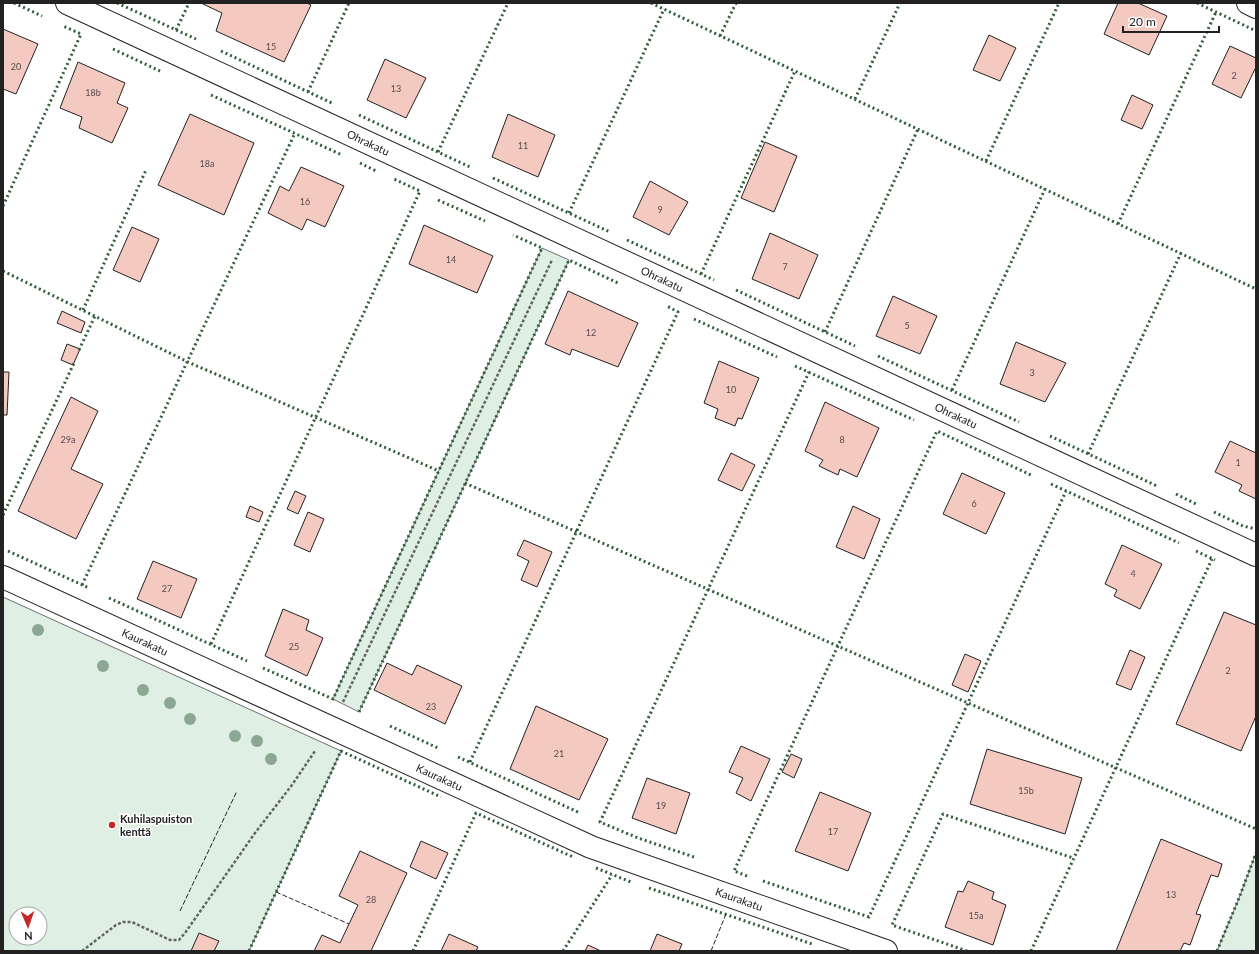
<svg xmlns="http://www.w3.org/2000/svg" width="1259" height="954" viewBox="0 0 1259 954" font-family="Lato,sans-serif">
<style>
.green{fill:#e0efe3;stroke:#6f6f6f;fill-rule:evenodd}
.building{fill:#f3c9c0;stroke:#222}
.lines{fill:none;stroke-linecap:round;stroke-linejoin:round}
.street-casing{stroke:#222;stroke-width:24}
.path{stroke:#646464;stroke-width:2.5;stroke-dasharray:3 2;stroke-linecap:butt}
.street{stroke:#fff;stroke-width:22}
.hedge{stroke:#2f5e38;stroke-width:3;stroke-dasharray:2 3;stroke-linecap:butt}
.fence{stroke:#222;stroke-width:1;stroke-dasharray:5 2;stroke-linecap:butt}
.tree{fill:#8da692}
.poi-dot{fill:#c62828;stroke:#fff;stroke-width:1.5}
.labels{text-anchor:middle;stroke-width:3;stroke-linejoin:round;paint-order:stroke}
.number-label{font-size:9px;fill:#564c4a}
.street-label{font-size:11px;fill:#222;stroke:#fff}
.poi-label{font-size:11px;font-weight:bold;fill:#222;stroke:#fff;text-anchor:start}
</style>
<rect width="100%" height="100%" fill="#fff"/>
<path class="green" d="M542,248L569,260L359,712L333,699Z
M3,597L341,751L249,951H3ZM16,914H40V938H16Z
M1256,853V951H1217L1239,898Z"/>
<path class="building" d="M201,3H307L311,5L284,62L216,31L222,13Z
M1118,3H1138L1167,16L1149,55L1104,34Z
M3,29L38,44L16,94L3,89Z
M989,35L1016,48L1000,81L973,70Z
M1230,46L1256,58V67L1241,98L1212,84Z
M385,59L426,78L406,118L367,100Z
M78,62L125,83L117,103L128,108L112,143L79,128L82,117L60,108Z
M1132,95L1153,105L1142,129L1121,120Z
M190,114L254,143L224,215L158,185Z
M508,114L555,135L538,177L492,157Z
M765,142L797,156L774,212L741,198Z
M301,167L344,186L325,227L307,219L302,230L268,213L280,186L289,191Z
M650,181L688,202L669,235L633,217Z
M424,225L493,256L477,293L409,264Z
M132,227L159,239L140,282L113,270Z
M770,233L818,255L799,299L752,279Z
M568,291L638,323L618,367L572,349L570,355L545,344Z
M893,296L937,316L920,354L876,336Z
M62,311L85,322L81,333L57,323Z
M1016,342L1066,363L1045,402L1000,384Z
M67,344L80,349L73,365L61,360Z
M719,361L759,378L742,419L738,418L735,426L715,418L718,409L704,403Z
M3,372H9L7,415H3Z
M71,397L98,411L71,469L103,484L76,539L18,511Z
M825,402L879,428L857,477L840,469L838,475L819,466L823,460L805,451Z
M1230,441L1256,453V499L1239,491L1242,485L1215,472Z
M731,453L755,465L742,491L718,480Z
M962,473L1005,493L986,534L943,514Z
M295,491L306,496L298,514L287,509Z
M250,506L263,512L259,522L246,517Z
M853,506L880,519L864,559L836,547Z
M308,512L324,519L310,552L294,545Z
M524,540L552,552L537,587L521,580L529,561L517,555Z
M1122,545L1162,564L1140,609L1114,596L1117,590L1105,584Z
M153,561L197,579L181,618L137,599Z
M283,609L309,620L306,630L323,638L307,676L265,656Z
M1224,612L1256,625V716L1241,751L1176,724Z
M1130,650L1145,657L1131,690L1116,684Z
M965,654L981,661L968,692L952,685Z
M387,663L412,675L417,665L462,686L445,724L374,690Z
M536,706L608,739L579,800L510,769Z
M741,746L770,759L751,801L736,793L743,778L729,772Z
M987,749L1082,778L1065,834L970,804Z
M791,754L802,759L794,778L782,772Z
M647,778L690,793L676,834L632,818Z
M820,792L871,813L848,871L795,851Z
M1161,839L1222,864L1218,877L1211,875L1196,914L1201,915L1190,945L1184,943L1180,951H1116Z
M421,841L448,853L436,879L410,867Z
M360,851L407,873L371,951H314L322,935L340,943L358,905L339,896Z
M968,881L994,892L992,899L1006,905L993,945L945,927L958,891L963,892Z
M199,933L219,941L214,951H191Z
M449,934L478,947L476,951H441Z
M657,934L682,944L679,951H650Z
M588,945L601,951H585Z"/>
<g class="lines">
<defs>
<g id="street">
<path id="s1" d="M67,3L1256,555"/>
<path d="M1248,3L1256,7"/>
<path id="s2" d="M3,577L591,847L886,951"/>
</g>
</defs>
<use href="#street" class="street-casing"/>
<path class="path" d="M343,702L552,260
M82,951L116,925L123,922H132L170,940H179L185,933L255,833L292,785L315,751"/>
<use href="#street" class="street"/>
<path class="hedge" d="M14,3L42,16
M117,3L196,39
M651,3L1256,289
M1197,3L1254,30
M176,30L189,3
M720,36L736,3
M113,49L162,72
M221,51L334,104
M308,92L349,3
M211,95L342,155
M855,99L900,3
M359,115L470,167
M438,152L508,3
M986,161L1059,3
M360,163L376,171
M493,178L610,232
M438,200L485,221
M3,206L81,34L63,26
M569,213L664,9
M1118,224L1216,12
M627,240L714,280
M3,271L188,362L439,471
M701,274L795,71
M736,290L855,346
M83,310L146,170
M694,319L777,357
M825,332L918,129
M79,350L95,316
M878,356L1019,422
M795,366L914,420
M952,390L1045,189
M1050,436L1157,486
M1088,454L1181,253
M465,483L1256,829
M1051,484L1179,543
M1176,494L1196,504
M1214,512L1243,526L1256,529
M3,515L74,363
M8,551L89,588
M1196,551L1215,560
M82,585L295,133
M109,598L247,661
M211,644L420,191L394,179
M263,668L333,699L542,248L513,235
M359,712L569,260L620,284
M390,726L438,748
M458,757L580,813
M470,762L678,312L667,306
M694,857L638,838L600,822L809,372
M596,868L631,882
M747,876L734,871L937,431L1033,476
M763,881L869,917L1066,491
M649,888L812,944
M249,951L341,751L441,797
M413,951L476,813L573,857
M563,951L612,875
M967,951L892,925L943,814L1073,858
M1031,951L1212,559
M1217,951L1239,898L1256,853"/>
<path class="fence" d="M276,892L349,924
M180,911L237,791
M711,951L726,914"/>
</g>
<g class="tree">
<circle cx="38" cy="630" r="6"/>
<circle cx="103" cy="666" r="6"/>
<circle cx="143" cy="690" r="6"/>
<circle cx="170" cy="703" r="6"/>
<circle cx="190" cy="719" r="6"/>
<circle cx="235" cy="736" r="6"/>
<circle cx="257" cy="741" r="6"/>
<circle cx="271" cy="759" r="6"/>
</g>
<circle class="poi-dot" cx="112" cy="825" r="4"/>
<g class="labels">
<g class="number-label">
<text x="271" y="50">15</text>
<text x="16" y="70">20</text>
<text x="1234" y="79">2</text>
<text x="396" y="92">13</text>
<text x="93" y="96">18b</text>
<text x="523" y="149">11</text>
<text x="207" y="167">18a</text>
<text x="305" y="205">16</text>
<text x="660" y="213">9</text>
<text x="451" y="263">14</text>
<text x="785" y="270">7</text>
<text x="907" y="329">5</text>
<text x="591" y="336">12</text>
<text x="1032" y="376">3</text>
<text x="731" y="393">10</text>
<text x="68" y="443">29a</text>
<text x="842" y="443">8</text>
<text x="1238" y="466">1</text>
<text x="974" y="507">6</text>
<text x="1133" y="577">4</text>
<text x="167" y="592">27</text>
<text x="294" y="650">25</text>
<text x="1228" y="674">2</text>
<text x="431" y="710">23</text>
<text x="559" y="757">21</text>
<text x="1026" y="794">15b</text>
<text x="661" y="809">19</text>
<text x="833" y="835">17</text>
<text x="1171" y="898">13</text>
<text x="371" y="903">28</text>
<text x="976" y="919">15a</text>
</g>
<g class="street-label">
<text dy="4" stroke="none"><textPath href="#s1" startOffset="332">Ohrakatu</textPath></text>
<text dy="4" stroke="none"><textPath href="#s1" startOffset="656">Ohrakatu</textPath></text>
<text dy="4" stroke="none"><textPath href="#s1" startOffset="980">Ohrakatu</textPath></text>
<text dy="4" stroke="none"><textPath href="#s2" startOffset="156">Kaurakatu</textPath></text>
<text dy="4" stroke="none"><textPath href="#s2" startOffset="480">Kaurakatu</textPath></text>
<text dy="4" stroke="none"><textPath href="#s2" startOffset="804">Kaurakatu</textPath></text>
</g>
<g class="poi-label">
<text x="120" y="823">Kuhilaspuiston<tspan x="120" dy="13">kenttä</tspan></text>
</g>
</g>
<rect width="1259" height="954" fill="none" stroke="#222222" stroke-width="8"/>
<g transform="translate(28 926) rotate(178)"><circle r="19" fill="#ffffff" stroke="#a7a7a7"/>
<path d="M0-3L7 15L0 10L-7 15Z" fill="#c62828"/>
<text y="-6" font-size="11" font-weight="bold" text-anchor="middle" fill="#222222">N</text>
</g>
<path d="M1123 26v6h96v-6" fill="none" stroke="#222222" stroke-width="2"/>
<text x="1129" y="26" font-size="12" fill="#222222" stroke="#ffffff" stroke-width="3" paint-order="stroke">20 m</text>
</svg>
